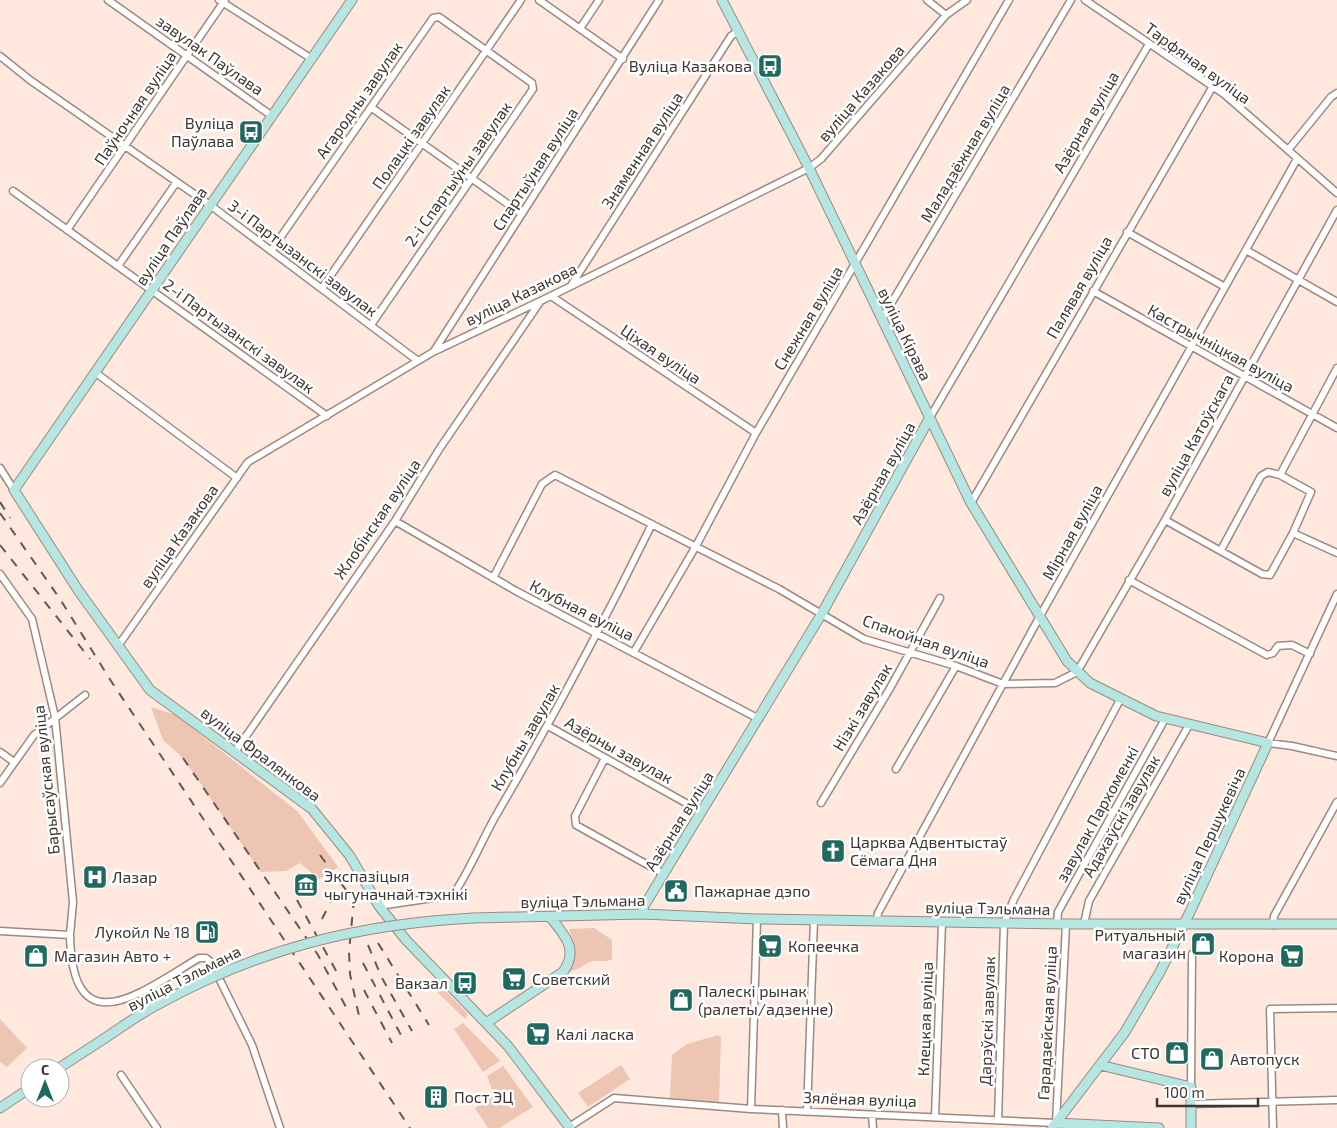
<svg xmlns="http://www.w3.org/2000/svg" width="1337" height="1128" viewBox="0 0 1337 1128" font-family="'Exo 2',sans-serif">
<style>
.green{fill:#eec5b3}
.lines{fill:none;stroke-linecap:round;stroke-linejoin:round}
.street-casing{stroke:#9d8980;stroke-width:9}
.secondary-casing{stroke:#9d8980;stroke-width:11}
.street{stroke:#fff;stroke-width:6}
.secondary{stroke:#b5e6e2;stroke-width:9}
.rail{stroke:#645853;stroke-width:2;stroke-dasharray:9 9;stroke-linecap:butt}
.secondary-bridge-casing{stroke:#9d8980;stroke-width:11;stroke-linecap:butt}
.secondary-bridge{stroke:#b5e6e2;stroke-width:9}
.labels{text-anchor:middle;stroke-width:5;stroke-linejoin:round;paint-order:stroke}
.street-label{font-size:16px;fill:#3f3632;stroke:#fff}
.poi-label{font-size:16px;fill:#3f3632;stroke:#fff;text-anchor:start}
</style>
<rect width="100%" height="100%" fill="#ffe8de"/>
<path class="green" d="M151,707L176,715L297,811L338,867L319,879L300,863L286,871L261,872L183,758L163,740Z
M594,928L612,940V959C606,963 601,960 594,961C585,963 579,970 570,971L575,956V947L569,929Z
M441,986L468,1014L465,1019L433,988Z
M0,1019L27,1048L7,1067L0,1062Z
M463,1023L496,1056L500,1061L483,1072L454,1029Z
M718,1035L721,1037L719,1103L670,1098L672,1055L687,1044Z
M621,1065L630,1079L588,1107L578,1093Z
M503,1066L533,1107L499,1128H488L475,1108L494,1094L487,1076Z"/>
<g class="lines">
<defs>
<path id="street" d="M108,0L272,116
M219,0L312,59
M539,0L623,59
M927,0L946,15
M1085,0L1224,94L1337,193
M581,27L599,0
M0,56L30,80L210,205L418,361
M372,108L522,214
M1288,150L1331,97L1337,93
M13,191L327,416
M67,230L225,0
M1127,232L1225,287
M1246,250L1337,302
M271,251L433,18L439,17L532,83L533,89L371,325
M118,266L176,183
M572,284L731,36L738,31
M322,288L521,0
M1093,291L1337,428
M551,296L756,433
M882,319L1071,0
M434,351L659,0
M96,373L237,478
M929,419L1149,44
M0,468L14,490
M971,503L1213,86
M1165,520L1262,574L1270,575L1293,533L1311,492L1280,475
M395,521L516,591L759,719
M1293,533L1337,553
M1221,550L1261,476L1268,472L1280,475L1337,368
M0,574L32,619L55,717L73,902L70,935
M493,578L542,484L555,475L779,589L864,639L956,666L1003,684L1055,683L1077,672L1165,520L1337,210
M1129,580L1267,655L1273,653L1278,646L1292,645L1310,654
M1337,594L1268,743L1292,746L1337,756
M118,646L248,462L433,352L551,296L809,168L821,159L946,15L967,0
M634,652L696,546L756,433L1009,0
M548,726L702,812
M0,752L14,762
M235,752L395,521L440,448L540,302
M605,758L575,816L576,825L664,874
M896,769L956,666
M0,783L34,735L85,695
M821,803L889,690L940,598
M379,906L453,895C471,869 482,839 498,812C553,718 604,622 652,524
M877,921L878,913L1040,616L1297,159
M1057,924L1058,912L1165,719
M1084,924L1089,901L1189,725
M1273,925L1274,916L1337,802
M0,931L70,935C72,1049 143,991 199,958H206L211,962L252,1045L280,1128
M121,1075L157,1128
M1191,1087L1192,954
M1191,1104L1337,1100
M751,1109L757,919
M782,1110L783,1128
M807,1112L814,920
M872,1115L873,1128
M935,1117L942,922
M998,1120L1004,923L1014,899L1121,698
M569,1127L614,1098L751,1109L1056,1123L1066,924
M1273,1128L1270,1009L1337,1008"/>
<path id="secondary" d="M352,0L14,490L78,590L150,690L312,809L350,856L379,906L406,940L508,1046L570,1128
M722,0L809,168L971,503L1067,661L1090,683L1156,716L1268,743L1190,912L1160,972L1125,1032L1052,1128
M642,914L644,906L821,615L929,419
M473,918L642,914L757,919L1066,924H1337
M486,1023L563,972C579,950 565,935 550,917
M1100,1065L1191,1087V1128
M59,1068L96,1044
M0,1108L30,1088
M1056,1123L1159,1128"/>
</defs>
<use href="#street" class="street-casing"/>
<use href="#secondary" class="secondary-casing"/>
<use href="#street" class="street"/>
<use href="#secondary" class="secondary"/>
<path class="rail" d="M0,502L10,518
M0,513L60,599L111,681L410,1128
M0,545L90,659
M183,758L318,955L346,1007
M320,855L349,894
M354,899L349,952L350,974L359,1016
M297,900L340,978
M322,919L334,895
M378,943L429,1025
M368,945L382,978L412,1031
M363,963L402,1037
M364,990L392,1043"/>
<defs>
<path id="secondary-bridge" d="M96,1044C116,1031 136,1016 157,1005C258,949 358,924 473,918"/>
</defs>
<use href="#secondary-bridge" class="secondary-bridge-casing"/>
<use href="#secondary-bridge" class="secondary-bridge"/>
</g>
<defs>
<symbol id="bus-square" viewBox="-11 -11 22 22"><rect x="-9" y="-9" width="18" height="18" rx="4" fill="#206961" stroke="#fff"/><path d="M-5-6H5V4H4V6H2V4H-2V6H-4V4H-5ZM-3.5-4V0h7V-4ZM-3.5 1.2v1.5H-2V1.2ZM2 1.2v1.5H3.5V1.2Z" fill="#fff"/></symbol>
<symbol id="church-square" viewBox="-11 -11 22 22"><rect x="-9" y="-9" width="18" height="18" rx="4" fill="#206961" stroke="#fff"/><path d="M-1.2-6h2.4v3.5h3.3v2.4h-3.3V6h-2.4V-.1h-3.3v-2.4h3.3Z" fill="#fff"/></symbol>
<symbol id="hospital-square" viewBox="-11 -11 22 22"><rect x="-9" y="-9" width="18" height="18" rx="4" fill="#206961" stroke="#fff"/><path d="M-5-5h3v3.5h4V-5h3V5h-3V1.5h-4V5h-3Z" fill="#fff"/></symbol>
<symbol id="museum-square" viewBox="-11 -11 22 22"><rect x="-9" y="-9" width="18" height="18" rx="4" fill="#206961" stroke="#fff"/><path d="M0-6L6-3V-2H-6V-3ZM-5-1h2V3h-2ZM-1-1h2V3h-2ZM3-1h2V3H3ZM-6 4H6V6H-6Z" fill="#fff"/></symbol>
<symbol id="civic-square" viewBox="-11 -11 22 22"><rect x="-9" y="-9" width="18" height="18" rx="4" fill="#206961" stroke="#fff"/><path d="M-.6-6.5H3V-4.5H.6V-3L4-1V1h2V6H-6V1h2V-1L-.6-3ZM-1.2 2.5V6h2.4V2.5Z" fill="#fff"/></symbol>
<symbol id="fuel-square" viewBox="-11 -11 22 22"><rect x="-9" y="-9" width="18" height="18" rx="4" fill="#206961" stroke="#fff"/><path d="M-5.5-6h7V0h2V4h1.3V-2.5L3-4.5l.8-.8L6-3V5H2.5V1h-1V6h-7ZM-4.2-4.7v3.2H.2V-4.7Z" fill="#fff"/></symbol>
<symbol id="shop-square" viewBox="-11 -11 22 22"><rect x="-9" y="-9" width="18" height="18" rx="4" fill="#206961" stroke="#fff"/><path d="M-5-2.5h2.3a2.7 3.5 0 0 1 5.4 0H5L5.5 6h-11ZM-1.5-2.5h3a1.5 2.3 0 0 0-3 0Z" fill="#fff"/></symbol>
<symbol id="supermarket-square" viewBox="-11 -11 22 22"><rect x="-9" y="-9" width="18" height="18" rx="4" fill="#206961" stroke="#fff"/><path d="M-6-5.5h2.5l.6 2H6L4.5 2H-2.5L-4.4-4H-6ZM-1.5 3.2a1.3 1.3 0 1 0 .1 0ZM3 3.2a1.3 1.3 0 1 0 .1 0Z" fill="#fff"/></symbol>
<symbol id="building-square" viewBox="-11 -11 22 22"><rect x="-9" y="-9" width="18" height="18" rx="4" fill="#206961" stroke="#fff"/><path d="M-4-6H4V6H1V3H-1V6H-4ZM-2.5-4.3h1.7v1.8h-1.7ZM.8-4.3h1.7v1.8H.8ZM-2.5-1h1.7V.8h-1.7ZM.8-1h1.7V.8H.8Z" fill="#fff"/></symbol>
</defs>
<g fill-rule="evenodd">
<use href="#bus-square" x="756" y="52" width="28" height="28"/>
<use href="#bus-square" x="237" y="118" width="28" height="28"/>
<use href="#church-square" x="819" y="837" width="28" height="28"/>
<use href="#hospital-square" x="81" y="863" width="28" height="28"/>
<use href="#museum-square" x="292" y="871" width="28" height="28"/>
<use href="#civic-square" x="662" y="877" width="28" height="28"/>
<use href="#fuel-square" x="193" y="918" width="28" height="28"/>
<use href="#shop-square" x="1189" y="930" width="28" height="28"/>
<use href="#supermarket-square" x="756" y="932" width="28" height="28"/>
<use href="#shop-square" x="22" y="942" width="28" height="28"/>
<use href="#supermarket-square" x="1278" y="942" width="28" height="28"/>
<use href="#supermarket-square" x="500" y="965" width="28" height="28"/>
<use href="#bus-square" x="451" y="969" width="28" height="28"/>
<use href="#shop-square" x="667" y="986" width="28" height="28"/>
<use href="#supermarket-square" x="524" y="1020" width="28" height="28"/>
<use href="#shop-square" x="1163" y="1039" width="28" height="28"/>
<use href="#shop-square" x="1198" y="1045" width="28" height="28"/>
<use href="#building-square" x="422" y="1083" width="28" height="28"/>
</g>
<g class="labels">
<g class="street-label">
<text transform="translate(210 55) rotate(35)" y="6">завулак Паўлава</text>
<text transform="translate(1198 63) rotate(36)" y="6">Тарфяная вуліца</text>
<text transform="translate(861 93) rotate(-49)" y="6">вуліца Казакова</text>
<text transform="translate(359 100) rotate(-55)" y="6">Агародны завулак</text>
<text transform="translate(135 108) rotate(-56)" y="6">Паўночная вуліца</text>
<text transform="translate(1086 122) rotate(-60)" y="6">Азёрная вуліца</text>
<text transform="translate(411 137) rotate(-55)" y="6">Полацкі завулак</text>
<text transform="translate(642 150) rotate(-57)" y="6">Знаменная вуліца</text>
<text transform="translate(965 153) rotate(-59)" y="6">Маладзёжная вуліца</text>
<text transform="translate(535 169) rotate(-57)" y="6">Спартыўная вуліца</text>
<text transform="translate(458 174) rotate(-55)" y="6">2-і Спартыўны завулак</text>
<text transform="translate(171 236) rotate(-56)" y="6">вуліца Паўлава</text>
<text transform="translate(303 258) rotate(37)" y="6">3-і Партызанскі завулак</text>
<text transform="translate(1079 287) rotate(-60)" y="6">Палявая вуліца</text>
<text transform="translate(521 294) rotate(-26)" y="6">вуліца Казакова</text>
<text transform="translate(808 318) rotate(-59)" y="6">Снежная вуліца</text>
<text transform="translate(905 334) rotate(64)" y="6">вуліца Кірава</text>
<text transform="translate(239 336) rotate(36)" y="6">2-і Партызанскі завулак</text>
<text transform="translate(1221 348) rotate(29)" y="6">Кастрычніцкая вуліца</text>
<text transform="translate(661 354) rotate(34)" y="6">Ціхая вуліца</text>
<text transform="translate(1196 435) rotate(-61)" y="6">вуліца Катоўскага</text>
<text transform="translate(883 473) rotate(-61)" y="6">Азёрная вуліца</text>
<text transform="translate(377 519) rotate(-56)" y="6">Жлобінская вуліца</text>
<text transform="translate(1072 532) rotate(-61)" y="6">Мірная вуліца</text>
<text transform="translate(179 536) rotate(-55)" y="6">вуліца Казакова</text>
<text transform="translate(582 610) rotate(27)" y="6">Клубная вуліца</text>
<text transform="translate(926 641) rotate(19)" y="6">Спакойная вуліца</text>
<text transform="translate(862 707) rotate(-59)" y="6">Нізкі завулак</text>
<text transform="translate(525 737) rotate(-60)" y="6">Клубны завулак</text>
<text transform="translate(619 750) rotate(29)" y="6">Азёрны завулак</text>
<text transform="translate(261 754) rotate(37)" y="6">вуліца Фралянкова</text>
<text transform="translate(46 780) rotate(-96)" y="6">Барысаўская вуліца</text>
<text transform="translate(1097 814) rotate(-61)" y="6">завулак Пархоменкі</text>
<text transform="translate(1121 816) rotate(-60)" y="6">Адахаўскі завулак</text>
<text transform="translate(679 821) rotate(-58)" y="6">Азёрная вуліца</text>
<text transform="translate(1209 836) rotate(-65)" y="6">вуліца Першукевіча</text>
<text transform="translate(583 901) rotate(-1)" y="6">вуліца Тэльмана</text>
<text transform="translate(988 908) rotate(1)" y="6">вуліца Тэльмана</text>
<text transform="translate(184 978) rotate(-27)" y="6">вуліца Тэльмана</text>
<text transform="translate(925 1019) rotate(-88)" y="6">Клецкая вуліца</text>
<text transform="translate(987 1021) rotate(-88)" y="6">Дарэўскі завулак</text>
<text transform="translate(1047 1023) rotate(-87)" y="6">Гарадзейская вуліца</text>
<text transform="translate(860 1099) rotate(2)" y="6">Зялёная вуліца</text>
</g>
<g class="poi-label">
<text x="752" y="72" text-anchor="end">Вуліца Казакова</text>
<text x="234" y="129" text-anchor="end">Вуліца<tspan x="234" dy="18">Паўлава</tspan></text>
<text x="850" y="848">Царква Адвентыстаў<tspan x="850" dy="18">Сёмага Дня</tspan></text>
<text x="324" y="882">Экспазіцыя<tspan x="324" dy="18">чыгуначнай тэхнікі</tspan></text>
<text x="112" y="883">Лазар</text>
<text x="694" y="897">Пажарнае дэпо</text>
<text x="190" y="938" text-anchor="end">Лукойл № 18</text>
<text x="1186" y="941" text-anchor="end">Ритуальный<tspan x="1186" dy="18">магазин</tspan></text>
<text x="788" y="952">Копеечка</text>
<text x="54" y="962">Магазин Авто +</text>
<text x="1274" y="962" text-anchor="end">Корона</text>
<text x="532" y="985">Советский</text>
<text x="448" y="989" text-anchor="end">Вакзал</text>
<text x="698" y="997">Палескі рынак<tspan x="698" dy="18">(ралеты/адзенне)</tspan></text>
<text x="556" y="1040">Калі ласка</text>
<text x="1160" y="1059" text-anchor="end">СТО</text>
<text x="1230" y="1065">Автопуск</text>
<text x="454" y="1103">Пост ЭЦ</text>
</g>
</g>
<g transform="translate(45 1083)"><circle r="24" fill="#ffffff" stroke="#b2afad"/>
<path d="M0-4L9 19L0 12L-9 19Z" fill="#206961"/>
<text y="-8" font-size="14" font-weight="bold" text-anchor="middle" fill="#3f3632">С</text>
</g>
<path d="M1157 1098v8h101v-8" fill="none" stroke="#3f3632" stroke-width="2.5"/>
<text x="1164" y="1098" font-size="15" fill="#3f3632" stroke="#ffffff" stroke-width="4" paint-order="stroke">100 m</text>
</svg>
